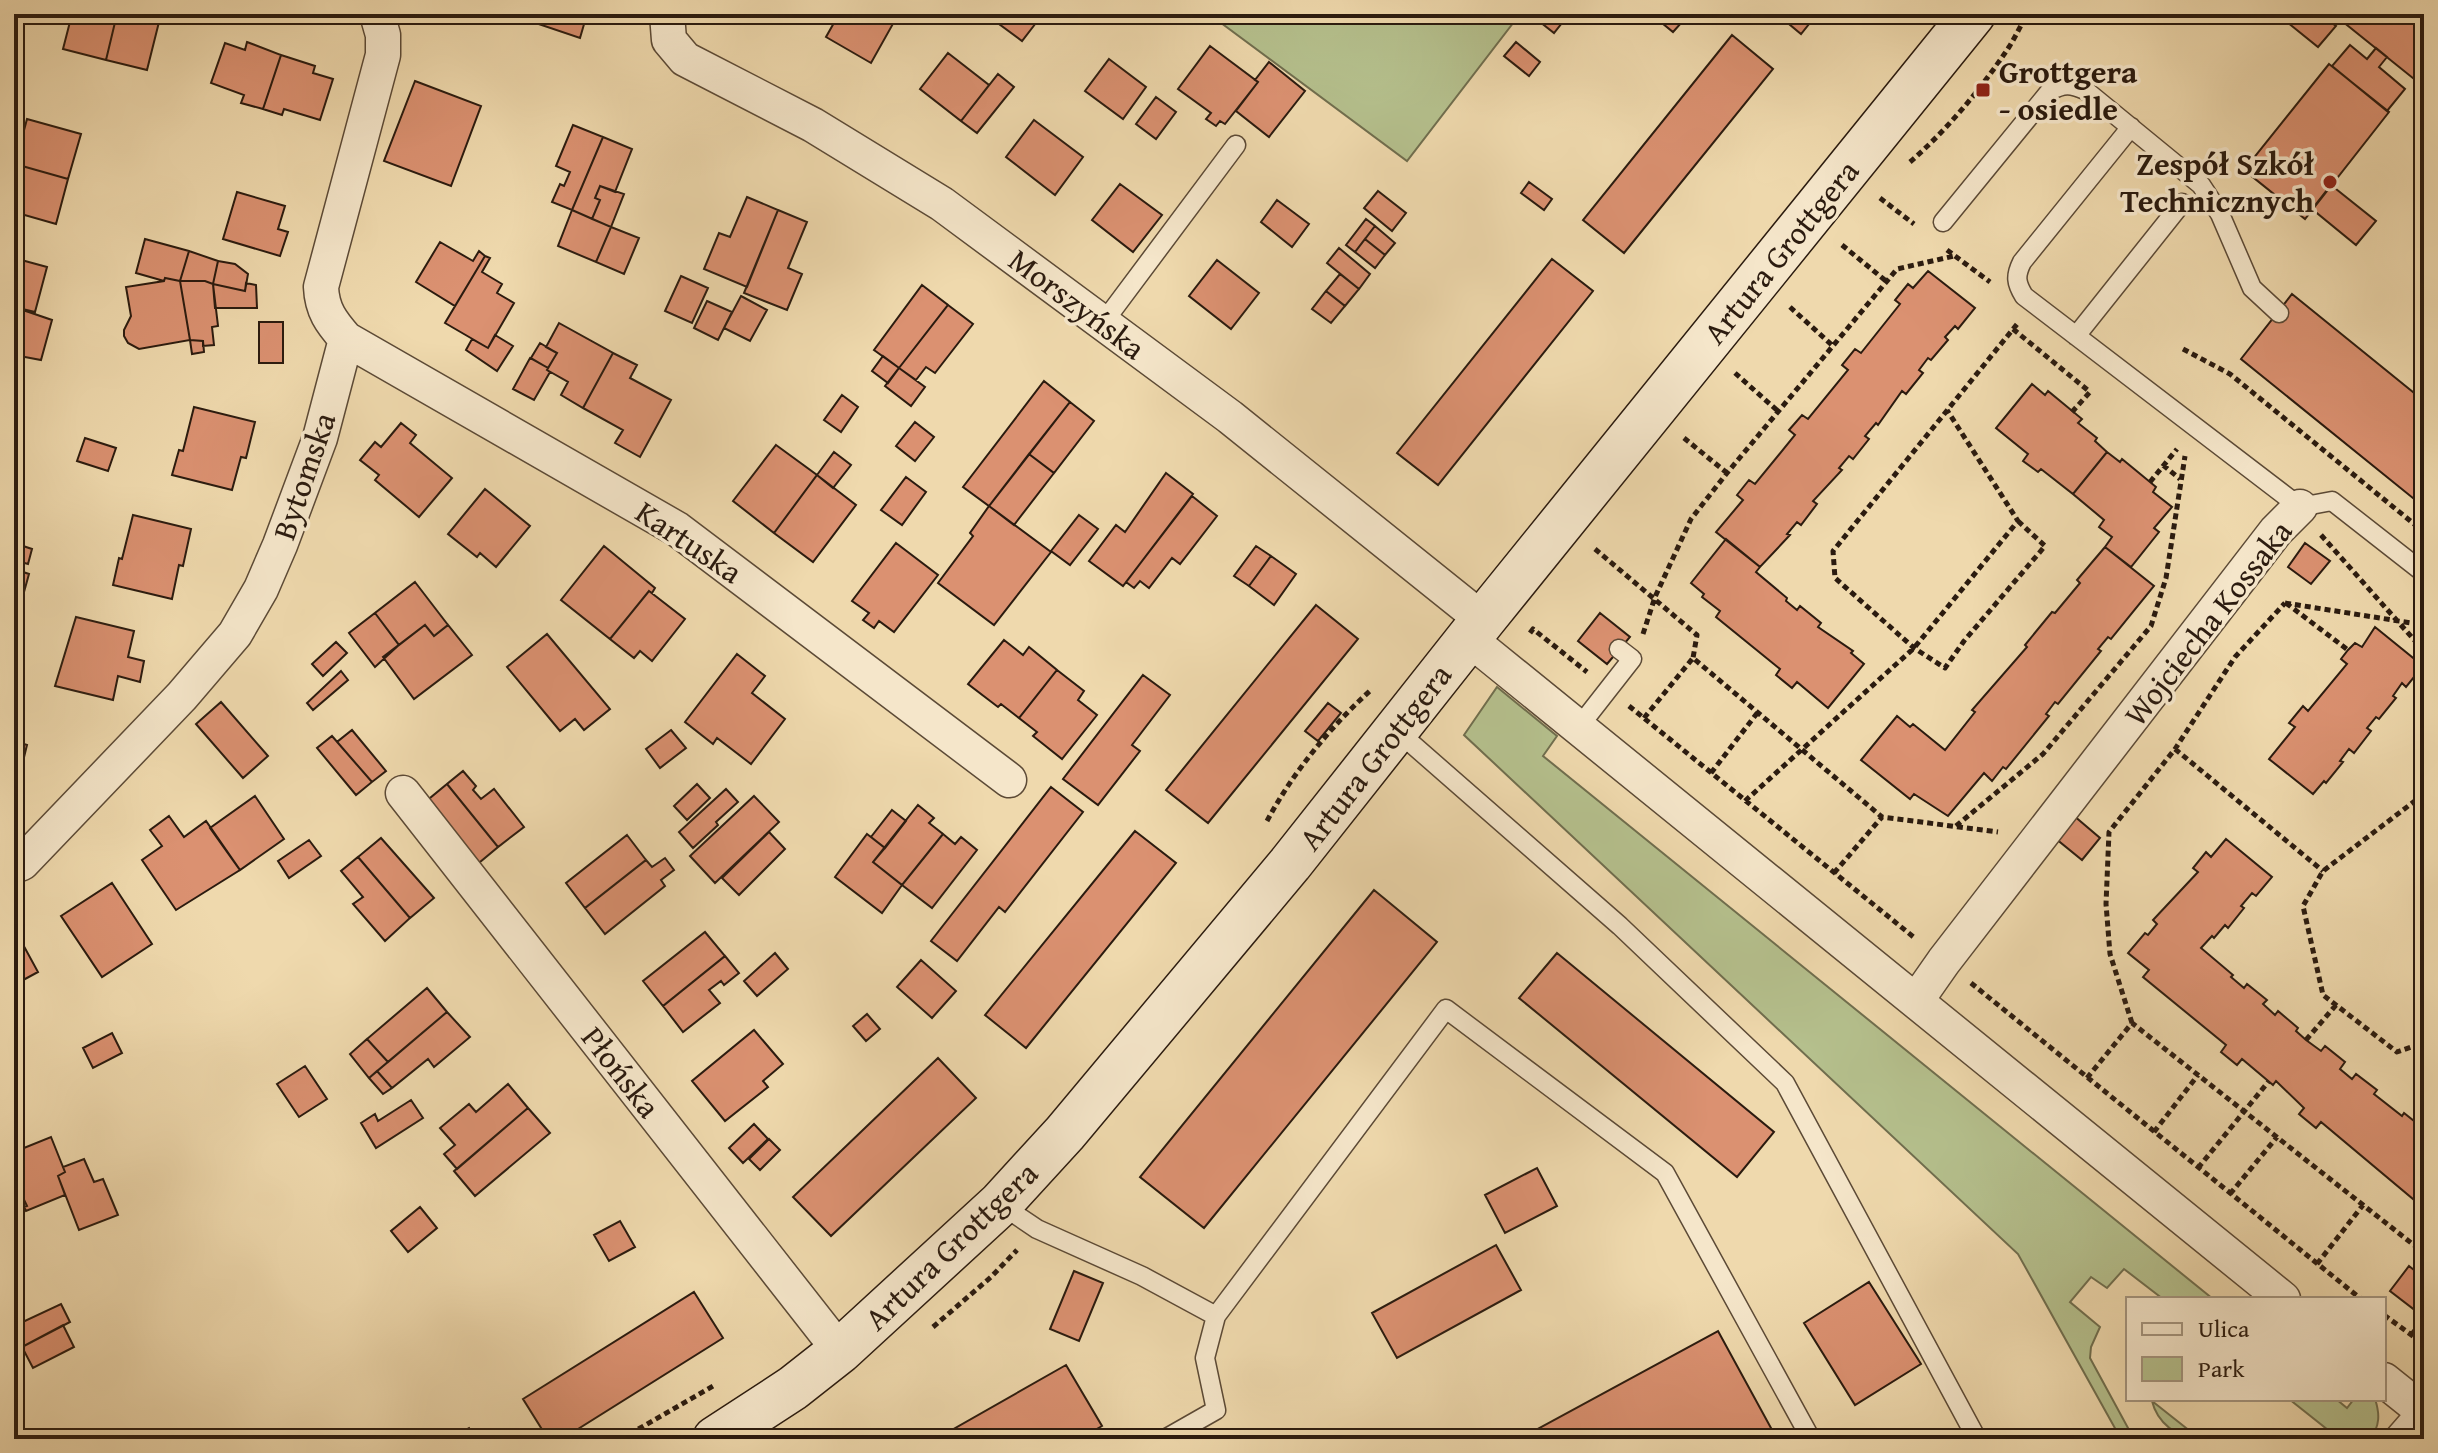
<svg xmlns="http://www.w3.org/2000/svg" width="2438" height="1453" viewBox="0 0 2438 1453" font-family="'Gentium Book Plus',serif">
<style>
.green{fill:#b5c08d;stroke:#706e4e;stroke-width:2}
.building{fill:#db9171;stroke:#2b1b0f;stroke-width:2}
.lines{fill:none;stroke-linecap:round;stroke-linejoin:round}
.service-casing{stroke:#5c4a36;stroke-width:21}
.minor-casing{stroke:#5c4a36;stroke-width:37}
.secondary-casing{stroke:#2b1b0f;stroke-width:47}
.path{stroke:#2b1b0f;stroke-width:5;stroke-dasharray:6 4;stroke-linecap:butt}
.service{stroke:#f5e6ca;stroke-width:18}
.minor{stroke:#f5e6ca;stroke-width:34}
.secondary{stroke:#f5e6ca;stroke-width:44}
.poi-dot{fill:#8f2418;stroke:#f5e6ca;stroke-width:3}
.labels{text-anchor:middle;stroke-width:7;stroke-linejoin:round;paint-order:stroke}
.poi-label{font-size:32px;font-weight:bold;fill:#2b1b0f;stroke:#f5e6ca;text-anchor:start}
.street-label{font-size:32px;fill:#2b1b0f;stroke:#f5e6ca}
</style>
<rect width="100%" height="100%" fill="#efd9ad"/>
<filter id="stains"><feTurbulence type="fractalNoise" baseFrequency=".0025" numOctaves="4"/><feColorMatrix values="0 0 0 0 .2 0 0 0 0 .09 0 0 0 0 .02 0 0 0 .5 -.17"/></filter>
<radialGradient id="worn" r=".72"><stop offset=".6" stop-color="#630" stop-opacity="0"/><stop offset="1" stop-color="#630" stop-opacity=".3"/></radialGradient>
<path class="green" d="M1209,14H1520L1407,161Z
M1497,687L1557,736L1543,756L2213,1299H2163L2124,1269L2107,1288L2091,1277L2070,1302L2100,1327L2091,1347L2090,1358L2134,1439H2121L2018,1254L1464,735Z
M2289,1399H2336L2347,1408L2354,1399H2375C2380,1414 2380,1426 2370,1439H2322L2328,1430Z
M2152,1401L2200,1439C2177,1439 2157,1422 2152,1401Z"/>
<path class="building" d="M72,14H117L106,60L63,49Z
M117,14H161L147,70L106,60Z
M509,14H587L580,38Z
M839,14H880L894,22L871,63L826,37Z
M1006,14H1033L1039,19L1022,41L999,24Z
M1530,14H1569L1554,33Z
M1651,14H1674L1683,21L1673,32Z
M1777,14H1817L1801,34Z
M2277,14H2339L2332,23L2336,26L2318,47Z
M2339,14L2424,15V87L2337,17Z
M1732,35L1773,69L1624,253L1583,220Z
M247,42L281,55L263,109L241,103L244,95L211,83L225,43L245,50Z
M1516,42L1540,62L1529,76L1504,56Z
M2350,45L2367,59L2376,48L2387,57L2379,67L2405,89L2387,111L2332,66Z
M1210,46L1258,82L1225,124L1220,121L1216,126L1206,119L1211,113L1178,89Z
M948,53L989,85L961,121L920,89Z
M281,55L315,66L313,73L333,79L320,120L284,109L282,115L263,109Z
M1109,59L1146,87L1123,119L1085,91Z
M1269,62L1305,91L1269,137L1236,111L1258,82L1255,80Z
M2329,64L2389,112L2305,219L2244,170Z
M998,74L1014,87L977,133L961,121Z
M415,81L481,106L451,186L384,161Z
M1156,97L1176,112L1156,139L1136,124Z
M27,119L81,134L68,179L15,164Z
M1034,120L1083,157L1055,195L1006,157Z
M573,125L603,137L572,210L552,202L560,184L564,186L570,172L556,166Z
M603,137L632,149L615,192L600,186L595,198L600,200L592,219L572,210Z
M15,164L68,179L56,224L14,212Z
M1529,182L1552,199L1544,210L1521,193Z
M1120,184L1162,215L1133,252L1092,220Z
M2331,185L2376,221L2356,245L2312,209Z
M600,186L624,194L611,227L592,219L600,200L595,198Z
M1378,191L1406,213L1392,231L1364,208Z
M237,192L285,206L278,229L288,232L280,256L223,239Z
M747,197L778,210L747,287L704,269L719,233L730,237Z
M1277,200L1309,224L1292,247L1261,222Z
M572,210L611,227L596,262L558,246Z
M778,210L807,222L788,268L802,274L787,310L744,293Z
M1366,219L1375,226L1355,252L1346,245Z
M1375,226L1395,243L1385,255L1365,239Z
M611,227L639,238L624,274L596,262Z
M145,239L189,251L180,281L165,278L164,281L136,273Z
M1365,239L1385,255L1375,268L1355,252Z
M440,242L473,261L479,251L485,256L455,306L416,282Z
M1339,248L1370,274L1359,289L1327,263Z
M189,251L218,261L213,284L205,281H180Z
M485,256L490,258L482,272L502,284L497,293L514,303L488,348L445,323Z
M14,258L47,267L35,312L14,307Z
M1552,259L1593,291L1438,485L1397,453Z
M1217,260L1259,293L1231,329L1189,296Z
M218,261L235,264L248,274L245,291L213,284Z
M1928,271L1975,308L1958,329L1955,326L1945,337L1948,340L1931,360L1928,358L1919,370L1923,373L1906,394L1902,391L1878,425L1876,423L1865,436L1869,439L1853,459L1849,456L1839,468L1842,470L1813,501L1817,504L1801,525L1797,522L1787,534L1790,535L1760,567L1716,532L1743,500L1737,495L1749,480L1755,484L1795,435L1789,430L1802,415L1808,419L1848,370L1842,365L1855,349L1861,353L1900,304L1895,300L1908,284L1913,288Z
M1340,274L1359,289L1345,306L1326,291Z
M681,276L708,288L692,323L665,311Z
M165,278L180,281L190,340L139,349L128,343L124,336V330L131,316L126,287L164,281Z
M180,281H205L213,284L218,326L212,327L214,345L203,346V341L190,340Z
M246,283L256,285L257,308H215L213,284L245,291Z
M922,285L948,305L899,368L874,350Z
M1326,291L1345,306L1331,323L1312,309Z
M2292,294L2424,401V507L2241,359Z
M741,296L767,310L750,341L724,328Z
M707,301L732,312L718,340L694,328Z
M948,305L973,324L935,373L926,367L916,380L899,368Z
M14,307L52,320L41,360L14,355Z
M259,322H283V363H259Z
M559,323L613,353L583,408L561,395L568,382L547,370L557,353L546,347Z
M495,335L513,346L497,371L466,350L472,339L488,348Z
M190,340L203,341L204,352L192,354Z
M540,343L557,353L548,368L531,358Z
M613,353L637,365L630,378L671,400L640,457L615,443L623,430L583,408Z
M14,355L23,357L14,390Z
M883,356L899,368L888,383L872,371Z
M530,358L548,368L547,370L550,372L534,400L513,389Z
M899,368L925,387L911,406L885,386Z
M1044,381L1070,402L989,506L963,487Z
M2032,384L2045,395L2048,391L2082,419L2078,423L2097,438L2095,441L2107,452L2073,494L2041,469L2038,472L2023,461L2028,454L1996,428Z
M842,395L858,407L841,432L824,420Z
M1070,402L1094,421L1054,473L1029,454Z
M194,407L255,422L246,458L241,457L232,490L172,475L179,450L183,451Z
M915,422L934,437L915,461L896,446Z
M401,423L416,435L410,443L452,478L419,517L375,480L379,475L360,460L375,442L381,447Z
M85,438L116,448L108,471L77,461Z
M776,445L817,475L774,533L733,501Z
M834,452L851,465L833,488L817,475Z
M2107,452L2120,462L2122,459L2150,482L2156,487L2153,492L2172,507L2154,528L2159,532L2131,567L2105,547L2112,537L2099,527L2104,520L2073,494Z
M1029,454L1054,473L1014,525L989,506Z
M1166,473L1193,494L1123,586L1089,561L1116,525L1125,532Z
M817,475L856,505L813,562L774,533Z
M906,477L926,492L902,525L881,510Z
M485,489L530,526L496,567L480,553L477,557L448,534Z
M1192,496L1217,516L1180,564L1172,558L1149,588L1140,581L1134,588L1126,582Z
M989,506L1051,552L994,625L938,583L973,536L970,533Z
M133,515L191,529L183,566L179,565L172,599L113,585L119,558L122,559Z
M1079,515L1098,529L1070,565L1051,551Z
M1726,539L1760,567L1756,572L1787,598L1786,601L1797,610L1800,606L1821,623L1818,627L1853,651L1851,653L1864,664L1828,708L1797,682L1792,688L1776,675L1780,669L1716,617L1720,611L1702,597L1704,594L1691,583Z
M14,543L32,549L28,564L14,560Z
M896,543L938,575L894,632L879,621L874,628L863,620L869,613L852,601Z
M2305,543L2330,561L2311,584L2288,567Z
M604,546L655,588L652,593L649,591L610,639L561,600Z
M1256,546L1271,556L1249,586L1234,576Z
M2105,547L2154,586L2111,639L2108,637L2098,649L2101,651L2058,704L2055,702L2046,714L2049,716L2006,769L2003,767L1992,781L1984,773L1948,816L1914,794L1910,799L1861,760L1897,716L1910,727L1913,724L1945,750L1975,712L1972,710L2027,647L2025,645L2052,612L2055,613L2080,583L2077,580Z
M1271,556L1296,574L1274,605L1249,586Z
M14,569L29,574L24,592L14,589Z
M415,582L448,625L434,636L425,625L399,645L375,613Z
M649,591L685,619L652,661L640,651L634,658L610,639Z
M1316,605L1358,639L1208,823L1166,790Z
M375,613L399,645L375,667L349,633Z
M1600,613L1630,637L1607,664L1578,641Z
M76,617L134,631L128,657L144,661L140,682L118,676L113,700L55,686Z
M425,625L434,636L448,625L472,655L414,699L383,657Z
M2375,627L2423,666L2406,687L2402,683L2393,696L2396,698L2379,719L2376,717L2367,728L2371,731L2354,753L2349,749L2340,761L2343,762L2326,783L2324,781L2313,794L2269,759L2295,727L2289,723L2303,706L2308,711L2347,664L2341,659L2348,650L2355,643L2362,647Z
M547,634L610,709L584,730L575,719L560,731L507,667Z
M1004,640L1023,655L1029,647L1057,670L1019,718L1001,704L998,707L968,684Z
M336,642L347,653L323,676L312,664Z
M737,654L765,676L752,693L785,719L751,764L717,738L713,744L685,722Z
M1057,670L1084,691L1078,700L1097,715L1062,759L1033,736L1037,732L1019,718Z
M341,671L348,680L313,710L307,703Z
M1143,675L1170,695L1132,745L1140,751L1098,805L1063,779Z
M221,702L268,756L243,778L196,724Z
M1328,703L1341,713L1318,741L1305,731Z
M352,730L386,771L372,782L337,742Z
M671,730L686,748L660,768L646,749Z
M332,736L372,782L356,795L317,748Z
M14,741L27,745L17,786L14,785Z
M463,771L476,786L473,790L481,799L494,789L524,827L498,847L447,784Z
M447,784L498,847L474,867L424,803Z
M697,784L710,798L687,820L674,806Z
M1051,787L1083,812L1005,912L999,907L957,961L931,941Z
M726,789L738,802L716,822L718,825L693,848L679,832Z
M255,796L284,839L240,870L210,828Z
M754,796L779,822L715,883L690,856Z
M918,805L934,818L929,823L943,834L902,885L873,862Z
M892,810L906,821L885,848L871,837Z
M2073,815L2100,838L2082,860L2055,838Z
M169,816L184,837L206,821L240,870L176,910L142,860L162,846L150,830Z
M1135,831L1176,863L1026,1048L985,1015Z
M769,832L785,849L739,895L722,878Z
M867,834L885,848L873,862L902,885L882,913L835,877Z
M943,834L955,844L961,837L977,850L932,908L902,885Z
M627,835L646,860L585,908L566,883Z
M381,838L434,898L410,918L358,857Z
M2226,839L2272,877L2256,896L2252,893L2241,906L2244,908L2228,928L2225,925L2214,938L2212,936L2201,948L2233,975L2231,977L2244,988L2247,984L2267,1000L2263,1004L2275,1015L2278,1011L2298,1028L2296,1031L2306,1040L2321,1051L2325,1046L2345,1062L2340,1069L2352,1079L2356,1074L2377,1090L2374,1094L2402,1116L2404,1113L2424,1129V1198L2419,1204L2321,1122L2316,1128L2299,1114L2304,1108L2276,1081L2273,1085L2242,1059L2237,1065L2221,1052L2226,1045L2143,977L2149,970L2128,953L2145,933L2148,935L2157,924L2153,920L2198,872L2193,868L2206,852L2211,857Z
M309,840L321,856L289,878L278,861Z
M358,857L410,918L385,941L353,904L363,897L341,871Z
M665,858L674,870L661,880L665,886L605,934L585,908L646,860L652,867Z
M112,883L152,944L102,977L61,916Z
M1374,890L1437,942L1204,1228L1140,1177Z
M14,928L38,972L14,985Z
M705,932L725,956L663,1006L643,981Z
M775,953L788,969L757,996L744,981Z
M1557,953L1774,1132L1737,1177L1519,998Z
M725,956L739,973L724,985L721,981L709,990L720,1003L683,1032L663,1006Z
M921,960L956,991L932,1018L897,987Z
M427,988L447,1012L388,1062L367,1039Z
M447,1012L470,1037L434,1067L428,1059L392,1088L377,1071Z
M867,1014L880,1029L866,1041L853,1026Z
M754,1030L783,1064L763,1081L768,1087L725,1121L692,1081Z
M112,1033L122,1053L93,1068L83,1048Z
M367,1039L388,1062L369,1078L350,1054Z
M938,1058L976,1098L831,1236L793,1197Z
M305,1066L327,1099L299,1117L277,1084Z
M377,1071L392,1088L383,1094L369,1078Z
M14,1073L21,1090L14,1092Z
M508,1084L528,1108L457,1169L444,1154L455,1145L440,1128L469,1104L476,1112Z
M411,1100L423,1118L376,1148L361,1123L375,1114L378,1121Z
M528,1108L550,1133L475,1196L454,1171Z
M754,1124L768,1139L743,1163L729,1148Z
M51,1137L65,1172L58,1176L65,1195L26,1211L24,1207L27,1206L14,1179V1152Z
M769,1139L780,1150L760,1170L749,1159Z
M84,1159L94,1182L103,1179L118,1215L79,1230L58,1176L65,1172L63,1167Z
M1537,1168L1557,1206L1505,1233L1485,1195Z
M420,1207L437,1228L408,1252L391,1231Z
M620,1221L635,1247L609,1261L594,1235Z
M1496,1245L1521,1290L1397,1358L1372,1313Z
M2409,1266L2424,1278V1301L2416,1311L2390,1291Z
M1074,1271L1103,1283L1079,1341L1050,1329Z
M1869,1282L1921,1364L1855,1405L1804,1323Z
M694,1292L723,1338L562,1439H548L523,1399Z
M61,1304L70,1322L22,1347L14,1326Z
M63,1325L74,1347L33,1368L22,1347Z
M1718,1331L1777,1439H1519Z
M1066,1365L1102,1426L1079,1439H936Z
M469,1428L475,1439H449Z"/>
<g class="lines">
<defs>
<path id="service" d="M2131,127L2022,262C2015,276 2016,283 2024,296L2300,507L2332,501L2424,573
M1943,222L2050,91C2064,83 2071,84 2085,90L2201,185L2220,214L2252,288L2279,313
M1103,323L1236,145
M2076,336L2182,203
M1578,728L1632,659L1619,649
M1396,730L1620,926L1785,1083L1977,1439
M1000,1204L1037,1229L1142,1276L1216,1316
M1165,1439L1216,1410L1205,1358L1216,1316L1446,1009L1665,1173L1811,1439
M2392,1439L2419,1408"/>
<path id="minor" d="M667,14L669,40L685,59L813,125L942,204L1230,417L1483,620
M346,339L677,529L1009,780
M1468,638L2283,1299
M403,793L840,1351
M14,866L22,863L182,696L235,634L261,589L280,545L320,438L346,339C331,322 322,310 321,287L383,55V35L377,14
M1916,1001L1944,961L2276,531L2300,507
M2384,1380L2424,1412"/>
<path id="secondary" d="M715,1439L793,1388L840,1351L1000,1204L1065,1133L1290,864L1483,620L1973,14"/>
</defs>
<use href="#service" class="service-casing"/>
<use href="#minor" class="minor-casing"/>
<use href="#secondary" class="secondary-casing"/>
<path class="path" d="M1258,17L1260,14
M1910,162C1947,130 1982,88 2009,47C2016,36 2021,24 2028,14
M1880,198L1914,224
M1842,245L1886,281
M1947,250L1990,282
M1790,307L1834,347
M2013,329L2090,392
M2183,349L2230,374L2424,532
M1735,373L1779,412
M2072,412L2090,392
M1684,438L1727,473
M2163,465L2180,479
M2150,482L2177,449
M2018,521L2045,546L1964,641L1945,668L1914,648L1835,578L1833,551L2018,323
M2321,535L2424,651
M1595,549L1697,635L1693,658
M2285,603L2424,625
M2286,603L2348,650
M1530,633L1533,629L1587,672
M1643,634L1655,597L1691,519L1727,473L1897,269L1954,256
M1629,706L1916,939
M1644,718L1693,658L1882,817L1998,832
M2175,749L2323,871
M1711,773L1758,712
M2424,794L2323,871L2303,906L2323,995L2397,1052L2417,1045L2424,1037
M1745,801L1914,648L2018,521L1947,410
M1267,821C1293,772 1331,726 1372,689
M1956,826L2043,754L2151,626L2166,578L2185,456
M1834,873L1882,817
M1971,983L2361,1299
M2132,1023L2110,954L2106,904L2109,832L2175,749L2235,657L2285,603
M2306,1040L2336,1005
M2087,1078L2132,1023L2424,1253
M2154,1132L2198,1075
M2198,1168L2269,1081
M2230,1194L2277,1137
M2317,1264L2363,1205
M2384,1315L2424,1344
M933,1327L991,1277L1017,1250
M2412,1334L2424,1319
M621,1439L715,1385"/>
<use href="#service" class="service"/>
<use href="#minor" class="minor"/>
<use href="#secondary" class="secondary"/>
</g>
<g class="poi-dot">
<rect x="1975" y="82" width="16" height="16" rx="4"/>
<circle cx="2330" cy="182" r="8"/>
</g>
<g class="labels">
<g class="poi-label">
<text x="1999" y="83">Grottgera<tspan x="1999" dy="37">- osiedle</tspan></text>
<text x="2314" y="175" text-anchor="end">Zespół Szkół<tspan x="2314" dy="37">Technicznych</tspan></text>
</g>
<g class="street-label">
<text transform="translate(1781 252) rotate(-51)" y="11">Artura Grottgera</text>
<text transform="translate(1077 304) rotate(37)" y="11">Morszyńska</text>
<text transform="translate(304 476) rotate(-71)" y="11">Bytomska</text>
<text transform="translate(689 542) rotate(34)" y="11">Kartuska</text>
<text transform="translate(2208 623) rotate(-52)" y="11">Wojciecha Kossaka</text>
<text transform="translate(1375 757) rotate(-52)" y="11">Artura Grottgera</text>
<text transform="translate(621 1072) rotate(52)" y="11">Płońska</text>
<text transform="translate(951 1246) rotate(-44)" y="11">Artura Grottgera</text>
</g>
</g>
<rect width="2438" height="1453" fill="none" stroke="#efd9ad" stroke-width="48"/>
<rect x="16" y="16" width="2406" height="1421" fill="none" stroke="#2b1b0f" stroke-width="4"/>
<rect x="24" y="24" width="2390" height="1405" fill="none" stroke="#2b1b0f" stroke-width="2"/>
<rect x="2126" y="1297" width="260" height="104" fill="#f5e6ca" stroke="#a4957f" stroke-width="2"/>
<rect x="2142" y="1323" width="40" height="12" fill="#f5e6ca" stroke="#a4957f" stroke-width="2"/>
<text x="2198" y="1337" font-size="24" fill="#2b1b0f">Ulica</text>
<rect x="2142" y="1357" width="40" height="24" fill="#b5c08d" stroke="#a4957f" stroke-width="2"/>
<text x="2198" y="1377" font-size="24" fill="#2b1b0f">Park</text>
<rect width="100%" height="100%" filter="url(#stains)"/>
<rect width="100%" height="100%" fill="url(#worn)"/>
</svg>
